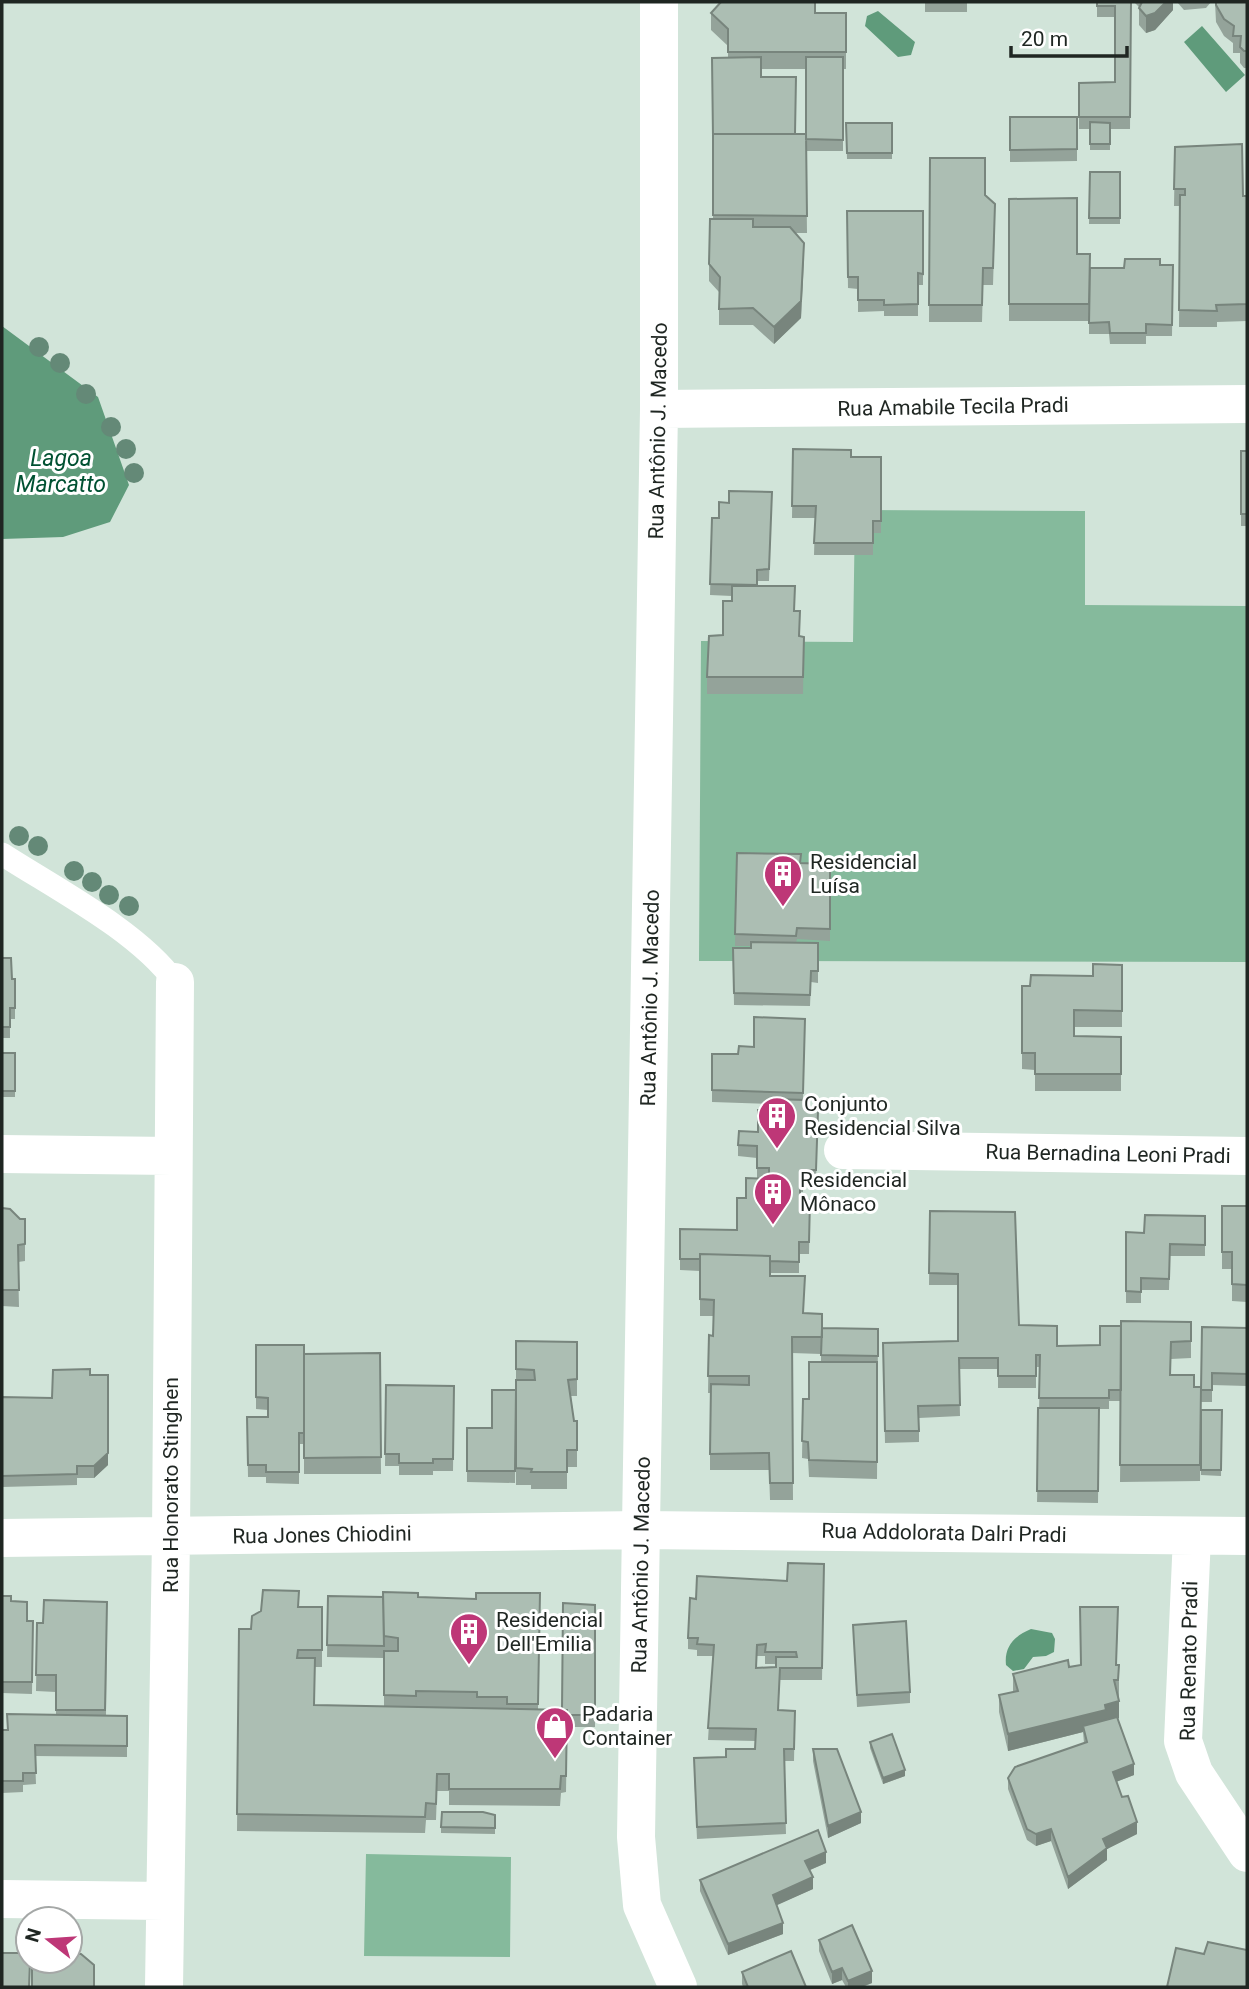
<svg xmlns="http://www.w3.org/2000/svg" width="1249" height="1989" viewBox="0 0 1249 1989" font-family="Roboto,sans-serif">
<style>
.green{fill:#85ba9c}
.water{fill:#5f9b7b}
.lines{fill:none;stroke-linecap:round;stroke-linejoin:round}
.lane{stroke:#fff;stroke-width:23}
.street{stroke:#fff;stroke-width:38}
.tree{fill:#648977}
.wall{fill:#94a39a;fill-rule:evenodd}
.shaded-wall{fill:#78857d}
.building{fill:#acbeb3;stroke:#78857d;stroke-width:2;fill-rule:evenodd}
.labels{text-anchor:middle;stroke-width:6;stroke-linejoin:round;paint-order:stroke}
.street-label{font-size:21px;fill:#1f2622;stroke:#fff}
.poi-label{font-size:21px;fill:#1f2622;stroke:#fff;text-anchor:start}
.water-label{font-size:23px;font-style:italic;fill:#005132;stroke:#fff}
</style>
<rect width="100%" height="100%" fill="#d1e4d9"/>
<path class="green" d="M855,510L1085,511V605L1247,606V962L699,961L701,641L853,642Z
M366,1854L511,1857L510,1957L364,1956Z"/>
<path class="water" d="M878,11L915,42L911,55L898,57L865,26L867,16Z
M1202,26L1245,75L1226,92L1184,42Z
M2,326L98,397L129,485L110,522L63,537L2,539Z
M1031,1629L1052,1633L1055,1639L1054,1652L1046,1656L1033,1657L1024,1669L1013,1671L1006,1665C1004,1647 1014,1636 1031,1629Z"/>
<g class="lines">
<path class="lane" d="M2,854C56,889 138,931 175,982"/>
<path class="street" d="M659,2V409L636,1837L642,1905L678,1987
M659,409L1247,404
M843,1150L1247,1156
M2,1154L172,1156
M1192,1536L1183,1741L1194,1773L1247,1853
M2,1538L641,1530L1247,1536
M2,1899L164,1901
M164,1987L171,1538L175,982"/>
</g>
<g class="tree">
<circle cx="39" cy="347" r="10"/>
<circle cx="60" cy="363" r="10"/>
<circle cx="86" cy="394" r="10"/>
<circle cx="111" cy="427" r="10"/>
<circle cx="126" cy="449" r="10"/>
<circle cx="134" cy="473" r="10"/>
<circle cx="19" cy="836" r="10"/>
<circle cx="38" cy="846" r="10"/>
<circle cx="74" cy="871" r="10"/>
<circle cx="92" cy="882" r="10"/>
<circle cx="109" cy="895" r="10"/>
<circle cx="129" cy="906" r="10"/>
</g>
<path class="wall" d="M925,2H967V12H925Z
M1097,2H1131L1130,129H1110V150H1090V129H1079V83L1115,82V17H1097Z
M1135,2H1173V10L1155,30L1146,33L1139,25V7L1135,3Z
M1177,2H1211L1206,8L1184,10Z
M1215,2H1247V68H1244L1240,63V53H1233V43L1224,36L1216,22Z
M711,13H846V69H843V151H806L807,233H795L804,260L801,318L774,344L753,325H719V292L709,281V264L713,219L712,58H728V46L711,30ZM761,69H806V134H795L761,77Z
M1010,117H1077V161L1010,162Z
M846,123H892V159H847Z
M1175,147L1243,196H1247V321L1217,322V327H1179L1180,206H1174Z
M930,158L985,195L995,221L993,285H983L982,322H929Z
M1090,172H1120V224H1089Z
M1009,199L1077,254L1090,268H1124L1173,265L1172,336H1146V344H1110L1109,334H1089V321H1009Z
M847,211H923V285H918V316H884V311L858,312V289L848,288Z
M793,449L851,457H881V533H873V555H814L815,518H792Z
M1241,451H1247V526H1241Z
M772,492L769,581H757V586L795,611L800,636L804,637L803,694H707V677L723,635L732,601V596L710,595L712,518H719L729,503Z
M737,853L801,863L830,864V941L797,939L796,943H818V983L811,982L810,1006L734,1005L733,948H751V946H735Z
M2,958L12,979H15V1019H10V1038H2Z
M1122,965V1027H1074V1036L1121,1037V1091H1035V1070L1022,1069V986H1030L1093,976Z
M805,1019L803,1100L806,1111H818L816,1182H803V1192H800V1199L810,1200L809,1254H799V1273H770V1276L804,1313L822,1314V1344L878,1329L877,1479L809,1477L808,1459L802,1458L803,1399H809L875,1362L821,1361V1354L792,1353L793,1500H770L769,1470H710V1393H708L709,1335L713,1336L714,1316H700V1271L680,1270V1229L737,1230L746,1198L757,1179V1158L738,1156V1145L758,1132L771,1110L772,1104L712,1102V1054H738Z
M2,1053H15V1097H2Z
M1222,1206H1247V1302L1232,1301V1269H1222Z
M2,1208L20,1219H25V1261L18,1262L19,1307L2,1306Z
M930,1211L1019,1325L1057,1346L1100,1345L1121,1326L1191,1322V1358L1171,1359V1375L1194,1387L1201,1410H1222L1221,1476L1201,1475V1422L1200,1481L1120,1482L1121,1390V1401H1109V1409H1099L1098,1503L1037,1502L1040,1367H1036V1388H998V1369H959L960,1416L919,1418V1442L885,1443L883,1343L958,1341V1285H929Z
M1205,1216V1256H1170L1169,1290H1141V1303H1126V1232L1144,1233Z
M1202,1327L1247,1328V1386L1212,1385V1402H1201Z
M577,1342V1396H571L574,1421H577V1467H567V1489H531V1485H516V1369Z
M256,1345L304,1354L380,1353L381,1474H304V1440V1444H299V1484L266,1483V1477H248L247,1417H268V1410L256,1409Z
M90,1375L108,1465L94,1478H77V1485L2,1487V1397L52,1398Z
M386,1385L454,1386L453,1471H433V1475H399V1466H385Z
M516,1390L515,1483L467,1482V1428H492Z
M824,1564L822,1680H780L778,1710L795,1711L794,1761H784L786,1834L697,1839L694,1770L726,1757L755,1749L756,1741L708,1740L713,1656H697V1650L688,1649V1638L696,1599L787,1581ZM757,1656H765V1664H776V1667L757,1668Z
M540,1593L538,1709L562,1710L595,1605V1727H567L566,1792L561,1793L560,1806L449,1805V1791H437L436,1820H426L425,1833L237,1831L239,1629H251L299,1607H322V1667H315V1705L384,1707V1657V1658L327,1657L328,1596L476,1599Z
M2,1596L11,1601L27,1621H33L32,1694L2,1693Z
M107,1602L106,1715L127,1716V1757L35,1756L36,1784L23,1785V1792L2,1793V1730H7L56,1715V1692L36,1691L37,1623H43Z
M1118,1624L1116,1665L1119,1682V1718L1118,1719L1134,1775L1116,1782L1137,1834L1107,1849V1860L1068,1889L1051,1841L1036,1846L1027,1840L1008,1789V1778L1084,1743L1083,1732L1008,1751L999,1712V1695L1013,1692V1674L1080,1665Z
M853,1625L910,1692V1703L857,1707Z
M870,1742L905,1776L883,1784L870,1748Z
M813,1749L861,1823L828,1838L813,1761Z
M495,1815V1834L441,1833V1827Z
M826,1863L810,1870L813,1889L776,1905L783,1934L728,1955L700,1891V1880Z
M819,1940L872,1983L865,1986V1987H846L842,1980L832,1984L819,1951Z
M742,1972L806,1987H743L742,1984Z"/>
<path class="shaded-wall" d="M1166,2H1173V10L1155,30L1146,33V16Z
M804,243L801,318L774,344V327Z
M108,1375V1465L94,1478V1466Z
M1119,1701V1718L1106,1722L1083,1726V1732L1008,1751V1734Z
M1134,1764V1775L1113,1783V1772Z
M905,1770V1776L883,1784V1778Z
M861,1812V1823L828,1838V1826Z
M1137,1822V1834L1107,1849V1860L1068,1889V1877L1103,1839Z
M1051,1829V1841L1036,1846V1834Z
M826,1852V1863L805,1872V1861Z
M813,1877V1889L773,1907V1895Z
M783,1923V1934L728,1955V1944Z
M842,1968V1980L832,1984V1972Z
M872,1971V1983L861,1987H848V1981Z"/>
<path class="building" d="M721,2H815V13H846V52H728V29L711,13Z
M1097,2H1131L1130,117H1079V83L1115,82V6H1097Z
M1142,2H1166L1155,13L1146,16L1139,8Z
M1216,2H1247V51H1244L1240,47L1241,36H1233L1234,26L1224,19L1216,5Z
M761,57V77H796L795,134H713V137L712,58Z
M806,57H843V140L806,139Z
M1010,117H1077V149L1010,150Z
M1090,122L1110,123V144H1090Z
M846,123H892V153H847Z
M713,134H806L807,216L713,215Z
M1242,144L1243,196H1247V304L1216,305L1217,311L1179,310L1180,195H1185V189H1174L1175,147Z
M930,158H985V195L995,204L993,268H983L982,305H929Z
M1090,172H1120V218H1089Z
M1077,198V254H1090L1089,304H1009V199Z
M847,211H923V274L918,273V304L884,305V300H858V277H848Z
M710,219H753V227H790L804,243L801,301L774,327L753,308L719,309L720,277L709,264Z
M1125,259H1160V265H1173L1172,325L1146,324V333H1110L1109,322L1089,323L1090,268H1124Z
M793,449L851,450V457H881V521H873V543H814L816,506H792Z
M1241,451H1247V514H1241Z
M729,491L772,492L769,569L757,570V585L710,584L712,518H719V502L729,503Z
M732,586H795L794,611H800L799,636L804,637L803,677H707L709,636L723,635V601H732Z
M737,853L801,854L800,863L830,864V929L797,928L796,936L735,934Z
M751,942L818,943V971H811L810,995L734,993L733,948H751Z
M2,958H11L12,979H15V1008H10V1027H2Z
M1093,964L1122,965V1011L1074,1010V1036L1121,1037V1074H1035V1053H1022V986H1030L1031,975L1093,976Z
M754,1017L805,1019L803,1093L712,1090V1054H738L739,1046L754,1047Z
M2,1053H15V1091H2Z
M772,1099L806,1100V1111H818L816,1170H803V1180H800V1199L810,1200L809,1242H799V1262L770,1261V1256L700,1254V1259H680V1229L737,1230V1198H746V1178L769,1179V1168H757V1146L738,1145L739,1131L758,1132V1110H771Z
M1222,1206H1247V1285L1232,1284V1252H1222Z
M2,1208L10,1209L20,1219H25V1244L18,1245L19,1290H2Z
M930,1211L1015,1212L1019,1325L1057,1326V1346L1100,1345V1326H1121V1390H1109V1398H1039L1040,1355H1036V1376H998V1358H959L960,1405L918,1406L919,1431H885L883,1343L958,1341V1274L929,1273Z
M1145,1215L1205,1216V1245L1170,1244L1169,1279L1141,1278V1292L1126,1291V1232L1144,1233Z
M700,1254L770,1256V1276H805L803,1313L822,1314V1337H792L793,1483H770L769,1453L710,1454L711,1384L749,1385V1376H708L709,1335L713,1336L714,1300L700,1299Z
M1121,1321L1191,1322V1341L1171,1342L1170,1375H1194V1387H1201L1200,1465H1120Z
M1202,1327L1247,1328V1374L1212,1373V1390H1201Z
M822,1328L878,1329V1356L821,1355Z
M516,1341L577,1342V1379L568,1380L574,1421H577V1450H567V1472H531L532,1469L516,1468V1380H535L534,1370L516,1369Z
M256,1345H304V1433H299V1472H266V1465H248L247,1417H268V1398L256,1397Z
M380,1353L381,1457L304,1458V1354Z
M809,1362H877V1462L809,1460L808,1442L802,1441L803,1399H809Z
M90,1369V1375H108V1453L94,1466H77V1474L2,1476V1397L52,1398L53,1370Z
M386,1385L454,1386L453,1459H433V1463H399V1454H385Z
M492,1390H516L515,1471H467V1428H492Z
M1038,1408H1099L1098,1491H1037Z
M1201,1410H1222L1221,1470H1201Z
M788,1563L824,1564L822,1668H780L778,1710L795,1711L794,1749H784L786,1823L697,1827L694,1758L726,1757V1749H755L756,1729L708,1728L714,1645L697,1644L698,1638H688L690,1598L696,1599L697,1576L787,1581ZM766,1644L765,1652H796L797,1657H776V1667L756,1668L757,1645Z
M263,1590L299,1591L298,1607H322V1650H298L297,1658H315L314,1705L567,1710L566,1776H561L560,1789H449V1774H437L436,1804L426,1803L425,1817L237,1814L239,1629H251L252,1616L261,1611Z
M383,1592L418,1593V1597L476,1599V1593H540L538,1704H507V1697H477V1692L416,1691V1696L384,1695V1651H398V1638L384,1636Z
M2,1596H11V1601L27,1602V1621H33L32,1682H2Z
M328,1596L383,1597L384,1646L327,1645Z
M44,1600L107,1602L105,1710H56V1675H36L37,1623H43Z
M563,1603L595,1605V1715H567V1710H562Z
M1080,1607H1118L1116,1665H1119L1118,1680H1114L1119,1701L1105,1705L1106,1710L1008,1734L999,1695L1018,1691L1013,1674L1068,1660L1069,1667L1081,1665Z
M906,1621L910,1692L857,1695L853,1625Z
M7,1714L127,1716V1746L35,1745L36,1773H23V1781H2V1730H8Z
M1117,1717L1134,1764L1113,1772L1122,1797L1128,1796L1137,1822L1103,1839L1107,1848L1068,1877L1051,1829L1036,1834L1027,1829L1008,1778L1015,1767L1087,1742L1083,1726Z
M892,1734L905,1770L883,1778L870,1742Z
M813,1749H837L861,1812L828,1826Z
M442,1812H483L495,1815V1828L441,1827Z
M818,1830L826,1852L805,1861L813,1877L773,1895L783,1923L728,1944L700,1880Z
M852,1925L872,1971L848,1981L842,1968L832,1972L819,1940Z
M1208,1942L1247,1950V1987H1167L1176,1948L1204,1954Z
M791,1951L806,1987H748L742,1972Z
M2,1953H28V1961H30L29,1987H2Z
M70,1954H81L94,1965V1987H32V1961H70Z"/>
<defs>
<symbol id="building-pin" viewBox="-11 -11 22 30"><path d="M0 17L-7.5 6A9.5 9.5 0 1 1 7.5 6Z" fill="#be3777" stroke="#fff"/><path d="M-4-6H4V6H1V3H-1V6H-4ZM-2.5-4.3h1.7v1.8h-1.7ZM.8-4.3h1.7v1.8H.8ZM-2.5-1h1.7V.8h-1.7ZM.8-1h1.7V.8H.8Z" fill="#fff"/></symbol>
<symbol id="shop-pin" viewBox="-11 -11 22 30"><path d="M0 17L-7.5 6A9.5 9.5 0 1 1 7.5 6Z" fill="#be3777" stroke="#fff"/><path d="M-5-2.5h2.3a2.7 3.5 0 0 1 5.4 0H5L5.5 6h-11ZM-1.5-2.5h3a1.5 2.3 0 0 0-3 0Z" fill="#fff"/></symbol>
</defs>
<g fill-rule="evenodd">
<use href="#building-pin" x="761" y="852" width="44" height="60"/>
<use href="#building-pin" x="755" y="1094" width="44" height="60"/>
<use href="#building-pin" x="751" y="1170" width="44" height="60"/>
<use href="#building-pin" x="447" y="1610" width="44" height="60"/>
<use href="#shop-pin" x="533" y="1704" width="44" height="60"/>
</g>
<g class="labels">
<g class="street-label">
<text transform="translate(953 407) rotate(-1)" y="7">Rua Amabile Tecila Pradi</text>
<text transform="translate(658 431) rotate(-89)" y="7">Rua Antônio J. Macedo</text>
<text transform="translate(650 998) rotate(-89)" y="7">Rua Antônio J. Macedo</text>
<text transform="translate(1108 1154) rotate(1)" y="7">Rua Bernadina Leoni Pradi</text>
<text transform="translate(171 1485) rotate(-90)" y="7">Rua Honorato Stinghen</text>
<text transform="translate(944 1533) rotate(1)" y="7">Rua Addolorata Dalri Pradi</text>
<text transform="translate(322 1535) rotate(-1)" y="7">Rua Jones Chiodini</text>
<text transform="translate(641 1565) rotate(-89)" y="7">Rua Antônio J. Macedo</text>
<text transform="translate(1189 1661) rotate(-89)" y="7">Rua Renato Pradi</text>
</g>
<g class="poi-label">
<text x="810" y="869">Residencial<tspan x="810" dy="24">Luísa</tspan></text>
<text x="804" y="1111">Conjunto<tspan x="804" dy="24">Residencial Silva</tspan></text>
<text x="800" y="1187">Residencial<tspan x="800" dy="24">Mônaco</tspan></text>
<text x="496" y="1627">Residencial<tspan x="496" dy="24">Dell'Emilia</tspan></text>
<text x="582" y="1721">Padaria<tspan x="582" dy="24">Container</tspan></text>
</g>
<g class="water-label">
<text x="61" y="466">Lagoa<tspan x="61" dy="26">Marcatto</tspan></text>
</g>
</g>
<rect width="1249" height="1989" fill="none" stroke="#1f2622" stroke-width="7"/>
<g transform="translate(49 1940) rotate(287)"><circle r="33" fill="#ffffff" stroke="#a5a8a7" stroke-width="2"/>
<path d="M0-5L12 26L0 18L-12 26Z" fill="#be3777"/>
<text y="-10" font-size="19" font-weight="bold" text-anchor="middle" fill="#1f2622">N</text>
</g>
<path d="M1011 46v10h116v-10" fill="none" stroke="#1f2622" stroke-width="3.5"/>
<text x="1021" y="46" font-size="21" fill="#1f2622" stroke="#ffffff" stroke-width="5" paint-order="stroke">20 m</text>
</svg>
